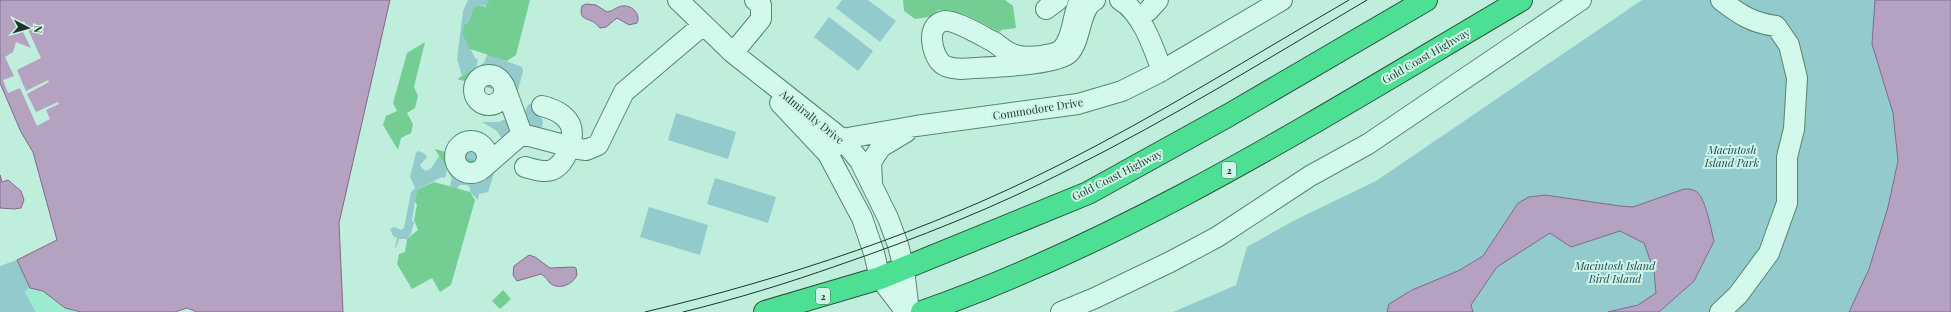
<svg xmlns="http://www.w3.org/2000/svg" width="1951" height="312" viewBox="0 0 1951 312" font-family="'Playfair Display',serif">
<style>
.green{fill:#93cacc}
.sand{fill:#9bebd0}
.water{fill:#b5a2c0;stroke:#82698e}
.pier{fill:#bfeedd}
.building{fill:#74cd93}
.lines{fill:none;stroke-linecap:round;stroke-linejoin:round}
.minor-casing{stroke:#57876d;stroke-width:22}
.highway-casing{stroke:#2c543c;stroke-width:24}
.minor{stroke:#d2f9eb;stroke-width:20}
.highway{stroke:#4de095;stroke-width:22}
.tram{stroke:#1c3627;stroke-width:1}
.labels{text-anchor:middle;stroke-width:4;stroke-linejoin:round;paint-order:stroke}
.shield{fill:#cef6e8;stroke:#517061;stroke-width:1}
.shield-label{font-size:10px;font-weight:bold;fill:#1c3627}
.street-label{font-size:11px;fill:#1c3627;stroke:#cef6e8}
.park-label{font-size:11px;font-style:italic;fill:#224a53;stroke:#cef6e8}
</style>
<rect width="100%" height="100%" fill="#bfeedd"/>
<path class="green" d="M468,0H489L487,6L478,5L473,8L469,22L464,25L462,34L476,59H478L476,68L462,76L457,59L463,11Z
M842,0H868L896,21L880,42L836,8Z
M1642,0H1875L1872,44L1893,113L1898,161L1888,207L1869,269L1849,312H1173L1236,285L1247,247L1295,220L1376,181Z
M829,17L873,51L858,71L814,37Z
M497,49L503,60L522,67L523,71L517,94L504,73L492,68L489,70L484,63L487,55Z
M537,100L542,106L539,116L541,117L543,122L541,129C530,127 528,124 524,113L528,105Z
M503,106L506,109L513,132L494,148L490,146L502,139L497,131L482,122H499L508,118L502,107Z
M676,113L736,132L728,159L668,140Z
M462 156a9 9 0 1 1 18 0a9 9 0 1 1-18 0Z
M418,151L424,153L427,157L420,165C429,180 435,160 439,156L447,170L445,178L442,177L417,190L412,220L414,223L411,234L407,239H399L396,248H395L397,238L393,236L390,229L394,227L401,230L404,228L411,192L415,188L410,177L416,153Z
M495,170L488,192L479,194L478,200L470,192V188L467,185H460L453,192L450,186L452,178L457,175C472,182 481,177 495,170Z
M715,178L776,197L768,223L707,204Z
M649,207L708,225L700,255L640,237Z
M17,260L30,288L25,292L36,312H0V266Z"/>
<path class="sand" d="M30,288L43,291L65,308L81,312H36L25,291Z"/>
<path class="water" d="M0,0H390L339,223L343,312H197L187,308L175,312H81L65,308L43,291L30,288L17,260L57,240L33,152L21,132L0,83Z
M1875,0H1951V312H1849L1869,269L1888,207L1898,161L1893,113L1872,44Z
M586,4L596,5L607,12C613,11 618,6 623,6C633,5 641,15 637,23L629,25L617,18L606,27L600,28C598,27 597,24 595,23C588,18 578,20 582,6Z
M0,175L2,182L8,180L21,191L24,200L21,208L14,209L0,208Z
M1684,189C1689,189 1694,189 1698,193C1706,201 1711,229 1714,241L1694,281L1659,312H1608L1638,305L1656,293L1654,271L1644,243L1620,231L1571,247L1550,233L1497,267L1471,305L1473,312H1387L1389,304L1412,290L1460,270L1483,256L1518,203L1529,197L1545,195L1620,206L1633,207Z
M529,255L535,257L550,268L573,267L576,268L577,275C573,284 559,291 550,283C547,280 546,277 541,274L517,281L513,275L514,266Z"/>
<path class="pier" d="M24,21L41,58L17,70L26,91L48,80L49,82L27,94L36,112L58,102L59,104L46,110L50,119L37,126L20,88L8,93L3,80L14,76L5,57L13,52L16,42L31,48L19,24Z"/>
<path class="building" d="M489,0H530L516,55L507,61L470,49L462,34L464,25L469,22L473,8L478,5L486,7Z
M903,0H1005L1013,6L1016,28L1001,30L1000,32L966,15L949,10H939L928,17L915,19L904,11Z
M425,42L414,87L418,96L415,108L407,113L413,124L411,133L401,138L398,150L383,125L386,116L397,111L393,103L407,53Z
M484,63L494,80L493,89L457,79Z
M435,149L474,160L471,167L452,178Z
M434,182L470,192L475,200L451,285L440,292L432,278L412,289L397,264L399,254L405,252L407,239L418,230L414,220L417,205L415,201L417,190Z
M503,290L511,299L500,309L492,301Z"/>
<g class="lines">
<defs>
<path id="minor" d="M678,0L733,53L842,139L860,161L888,218L898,245L904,269L909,312
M1080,0C1072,14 1074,37 1062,49C1057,54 1049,54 1042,56C1033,57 1024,58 1015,55C1007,53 1001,47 994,42C984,37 954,19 944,21C925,25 932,54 941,63C946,68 954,68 961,69C982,67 1057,66 1069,53C1082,39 1079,8 1095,0
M1120,0C1142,12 1154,49 1162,71
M1046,9L1058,0
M1148,11L1158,0
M733,53L761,19V5L755,0
M474 90a15 15 0 1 1 30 0a15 15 0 1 1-30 0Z
M504,85L522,134
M780,103L828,154L862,218L874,253L880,278L906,312
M522,134L579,149L586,150L598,145L624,92L703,25
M455 157a16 16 0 1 1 32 0a16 16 0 1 1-32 0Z
M828,154L842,139L916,126L1078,104L1122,91L1158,73L1282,0
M525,167C533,169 544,173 552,170C566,164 576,137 570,124C564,113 553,109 542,106
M482,169L522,134
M872,182L871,162L881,147L906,132
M1061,312L1095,298L1170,262L1217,237L1310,176L1368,144L1581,0
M1720,312L1738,295L1769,253L1787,203V157L1794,129L1797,78L1789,45L1776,26C1752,23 1739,14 1721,0"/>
<path id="highway" d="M765,312L880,278L1088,193L1229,115L1426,0
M922,312C1135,237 1328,113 1521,0"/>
</defs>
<use href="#minor" class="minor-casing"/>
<use href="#highway" class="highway-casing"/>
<use href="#minor" class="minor"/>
<use href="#highway" class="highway"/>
<path class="tram" d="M645,312C788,278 928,231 1059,165C1158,115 1253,56 1349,0
M683,312C736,299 788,283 839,265C918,238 996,207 1070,169C1172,118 1269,58 1367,0"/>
</g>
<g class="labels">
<g class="shield">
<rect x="1222" y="162" width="14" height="16" rx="3"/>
<rect x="816" y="288" width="14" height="16" rx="3"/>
</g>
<g class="shield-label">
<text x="1229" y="174">2</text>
<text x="823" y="300">2</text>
</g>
<g class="street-label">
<text transform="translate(1426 56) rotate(-30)" y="4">Gold Coast Highway</text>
<text transform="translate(1038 109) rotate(-9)" y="4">Commodore Drive</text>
<text transform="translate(812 117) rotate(39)" y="4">Admiralty Drive</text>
<text transform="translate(1117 175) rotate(-27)" y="4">Gold Coast Highway</text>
</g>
<g class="park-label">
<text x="1732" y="154">Macintosh<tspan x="1732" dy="13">Island Park</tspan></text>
<text x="1615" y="270">Macintosh Island<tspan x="1615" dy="13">Bird Island</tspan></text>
</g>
</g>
<g transform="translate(28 28) rotate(96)" stroke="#cef6e8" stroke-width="3" paint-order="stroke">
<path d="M0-3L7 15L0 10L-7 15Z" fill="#1c3627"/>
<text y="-6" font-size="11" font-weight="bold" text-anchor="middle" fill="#1c3627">N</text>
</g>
</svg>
